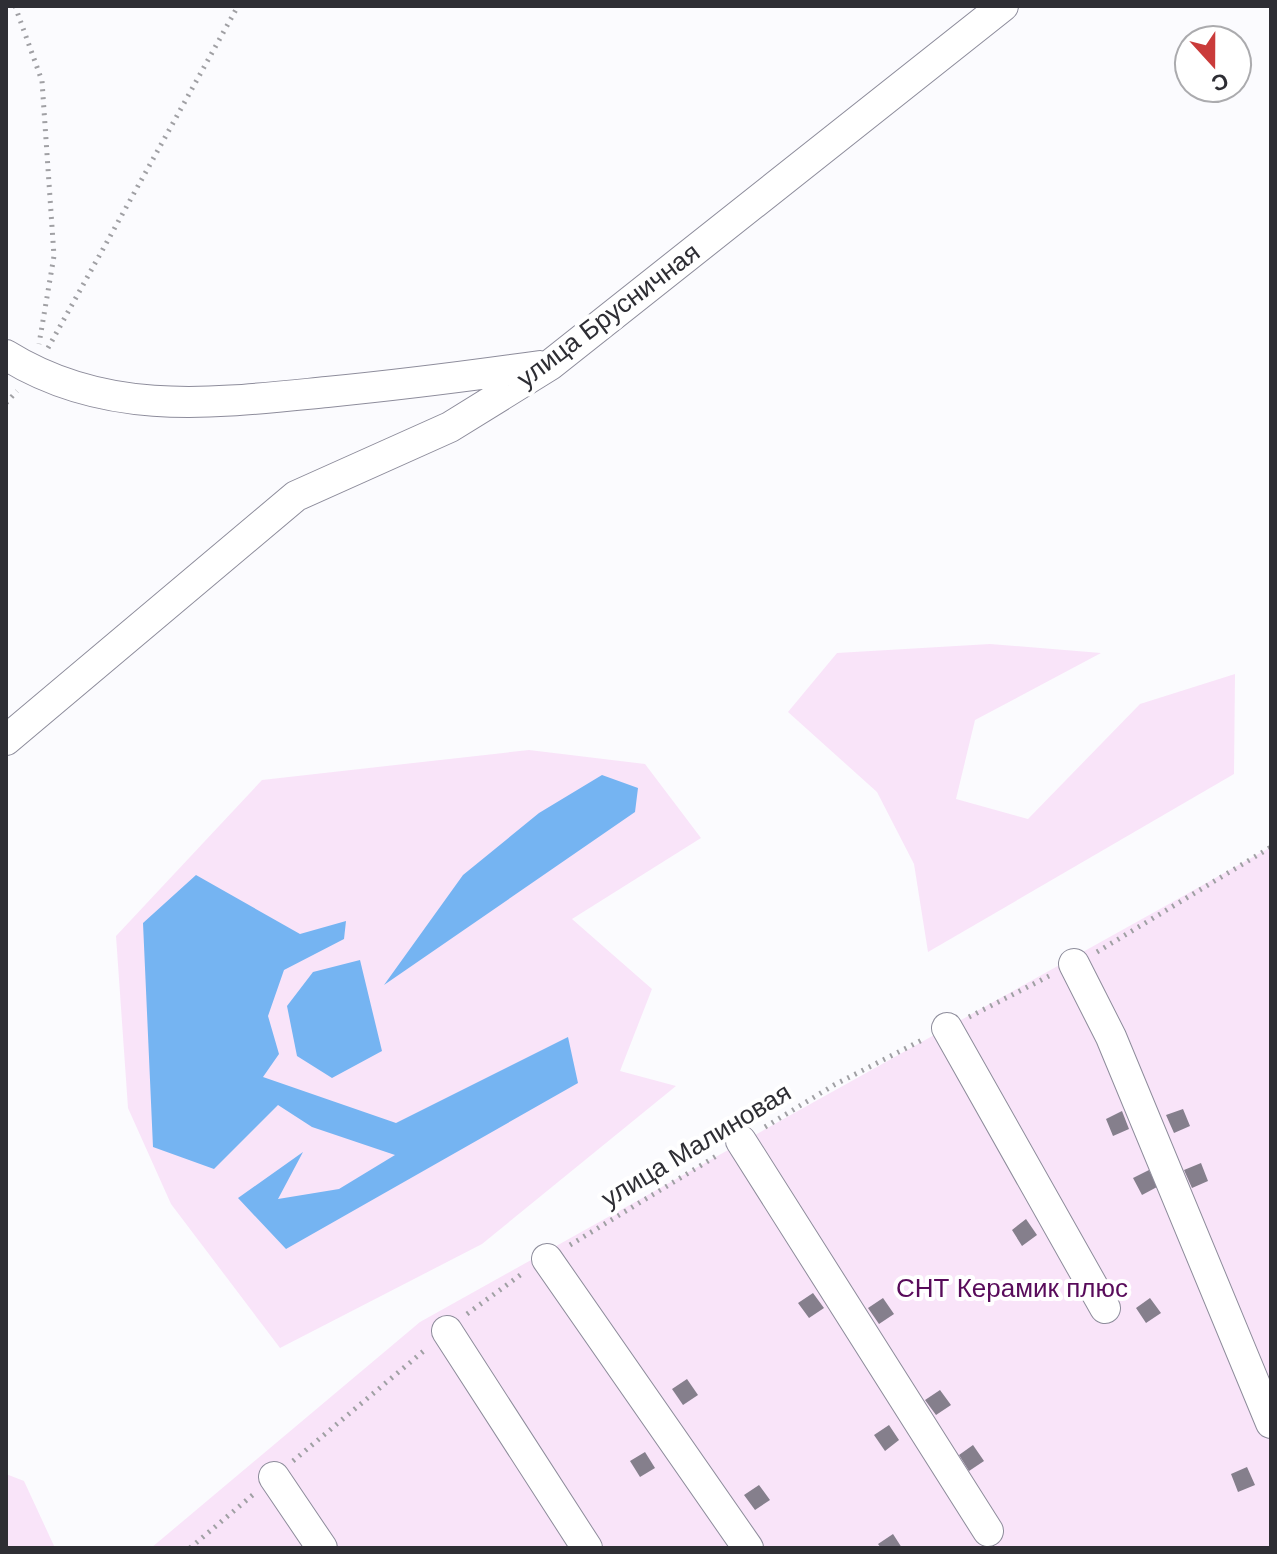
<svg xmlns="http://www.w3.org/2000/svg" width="1277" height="1554" viewBox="0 0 1277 1554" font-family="Helvetica,sans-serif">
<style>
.green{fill:#f9e4f9}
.water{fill:#75b4f2}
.building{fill:#857f8c}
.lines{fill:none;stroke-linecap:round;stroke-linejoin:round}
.minor-casing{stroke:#8d8c9b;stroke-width:32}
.path{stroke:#a0a0a4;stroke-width:5;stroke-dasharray:2 6;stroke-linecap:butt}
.minor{stroke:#fff;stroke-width:30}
.labels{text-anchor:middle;stroke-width:8;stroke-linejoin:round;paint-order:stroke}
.street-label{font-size:26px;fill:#2e2e34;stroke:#fff}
.park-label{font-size:26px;fill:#580b5a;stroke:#fff}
</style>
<rect width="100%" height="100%" fill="#fbfbfe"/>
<path class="green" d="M990,644L1101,653L975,720L956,799L1028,819L1140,704L1235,674L1234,774L928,952L914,864L877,792L788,712L837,653Z
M529,750L645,764L701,838L572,919L652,989L620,1071L676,1086L482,1244L280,1348L171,1204L128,1108L116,936L262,780Z
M1271,847V1548H151L420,1322Z
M6,1474L24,1481L55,1548H6Z"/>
<path class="water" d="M602,775L638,788L635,812L384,985L463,875L539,813Z
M196,875L300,934L346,921L344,939L284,970L268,1016L279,1054L263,1077L396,1123L568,1037L578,1083L286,1249L238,1198L303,1152L278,1199L339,1189L395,1155L312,1127L278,1105L214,1169L153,1147L143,923Z
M360,960L382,1051L332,1078L297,1056L287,1006L313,972Z"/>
<path class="building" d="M1183,1109L1190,1126L1174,1133L1166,1115Z
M1122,1111L1129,1129L1113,1136L1106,1119Z
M1201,1163L1208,1181L1192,1188L1184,1170Z
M1149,1170L1157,1187L1142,1195L1133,1178Z
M1026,1219L1037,1235L1022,1246L1012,1230Z
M813,1293L824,1308L809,1318L798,1303Z
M883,1298L894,1314L879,1324L868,1308Z
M1150,1298L1161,1313L1146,1323L1136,1308Z
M687,1379L698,1395L683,1405L672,1389Z
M940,1390L951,1405L936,1415L925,1400Z
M889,1425L899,1440L885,1451L874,1435Z
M973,1445L984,1461L969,1471L959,1455Z
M645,1452L655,1468L640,1477L630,1461Z
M1247,1467L1255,1485L1238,1492L1231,1474Z
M759,1485L770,1500L755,1510L744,1495Z
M893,1534L902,1548H881L878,1544Z"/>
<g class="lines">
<defs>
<path id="minor" d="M6,355C107,418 215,403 327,392C398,385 469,376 540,366
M6,740L296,496L450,427L550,365L1003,6
M1074,964L1111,1037L1271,1423
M947,1028L1105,1308
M741,1141L988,1531
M547,1259L748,1548
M447,1331L587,1548
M274,1477L322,1548"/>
</defs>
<use href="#minor" class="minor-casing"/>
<path class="path" d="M15,6L42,81L54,256L39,344
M48,348L238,6
M6,403L17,391
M1097,952L1271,847
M969,1017L1049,976
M765,1127L834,1085L924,1039
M570,1245L718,1155
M467,1314L523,1273
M293,1461L426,1349
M190,1548L255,1493"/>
<use href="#minor" class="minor"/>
</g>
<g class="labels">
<g class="street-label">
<text transform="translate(608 315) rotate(-37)" y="9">улица Брусничная</text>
<text transform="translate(696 1145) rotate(-31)" y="9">улица Малиновая</text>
</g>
<g class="park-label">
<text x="1012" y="1297">СНТ Керамик плюс</text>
</g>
</g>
<rect width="1277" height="1554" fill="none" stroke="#2e2e34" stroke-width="16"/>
<g transform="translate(1213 64) rotate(159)"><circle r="38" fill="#ffffff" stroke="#ababae" stroke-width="2"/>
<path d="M0-6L14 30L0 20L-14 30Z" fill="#ca3b3a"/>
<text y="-12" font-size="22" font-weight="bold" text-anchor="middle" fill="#2e2e34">С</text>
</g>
</svg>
